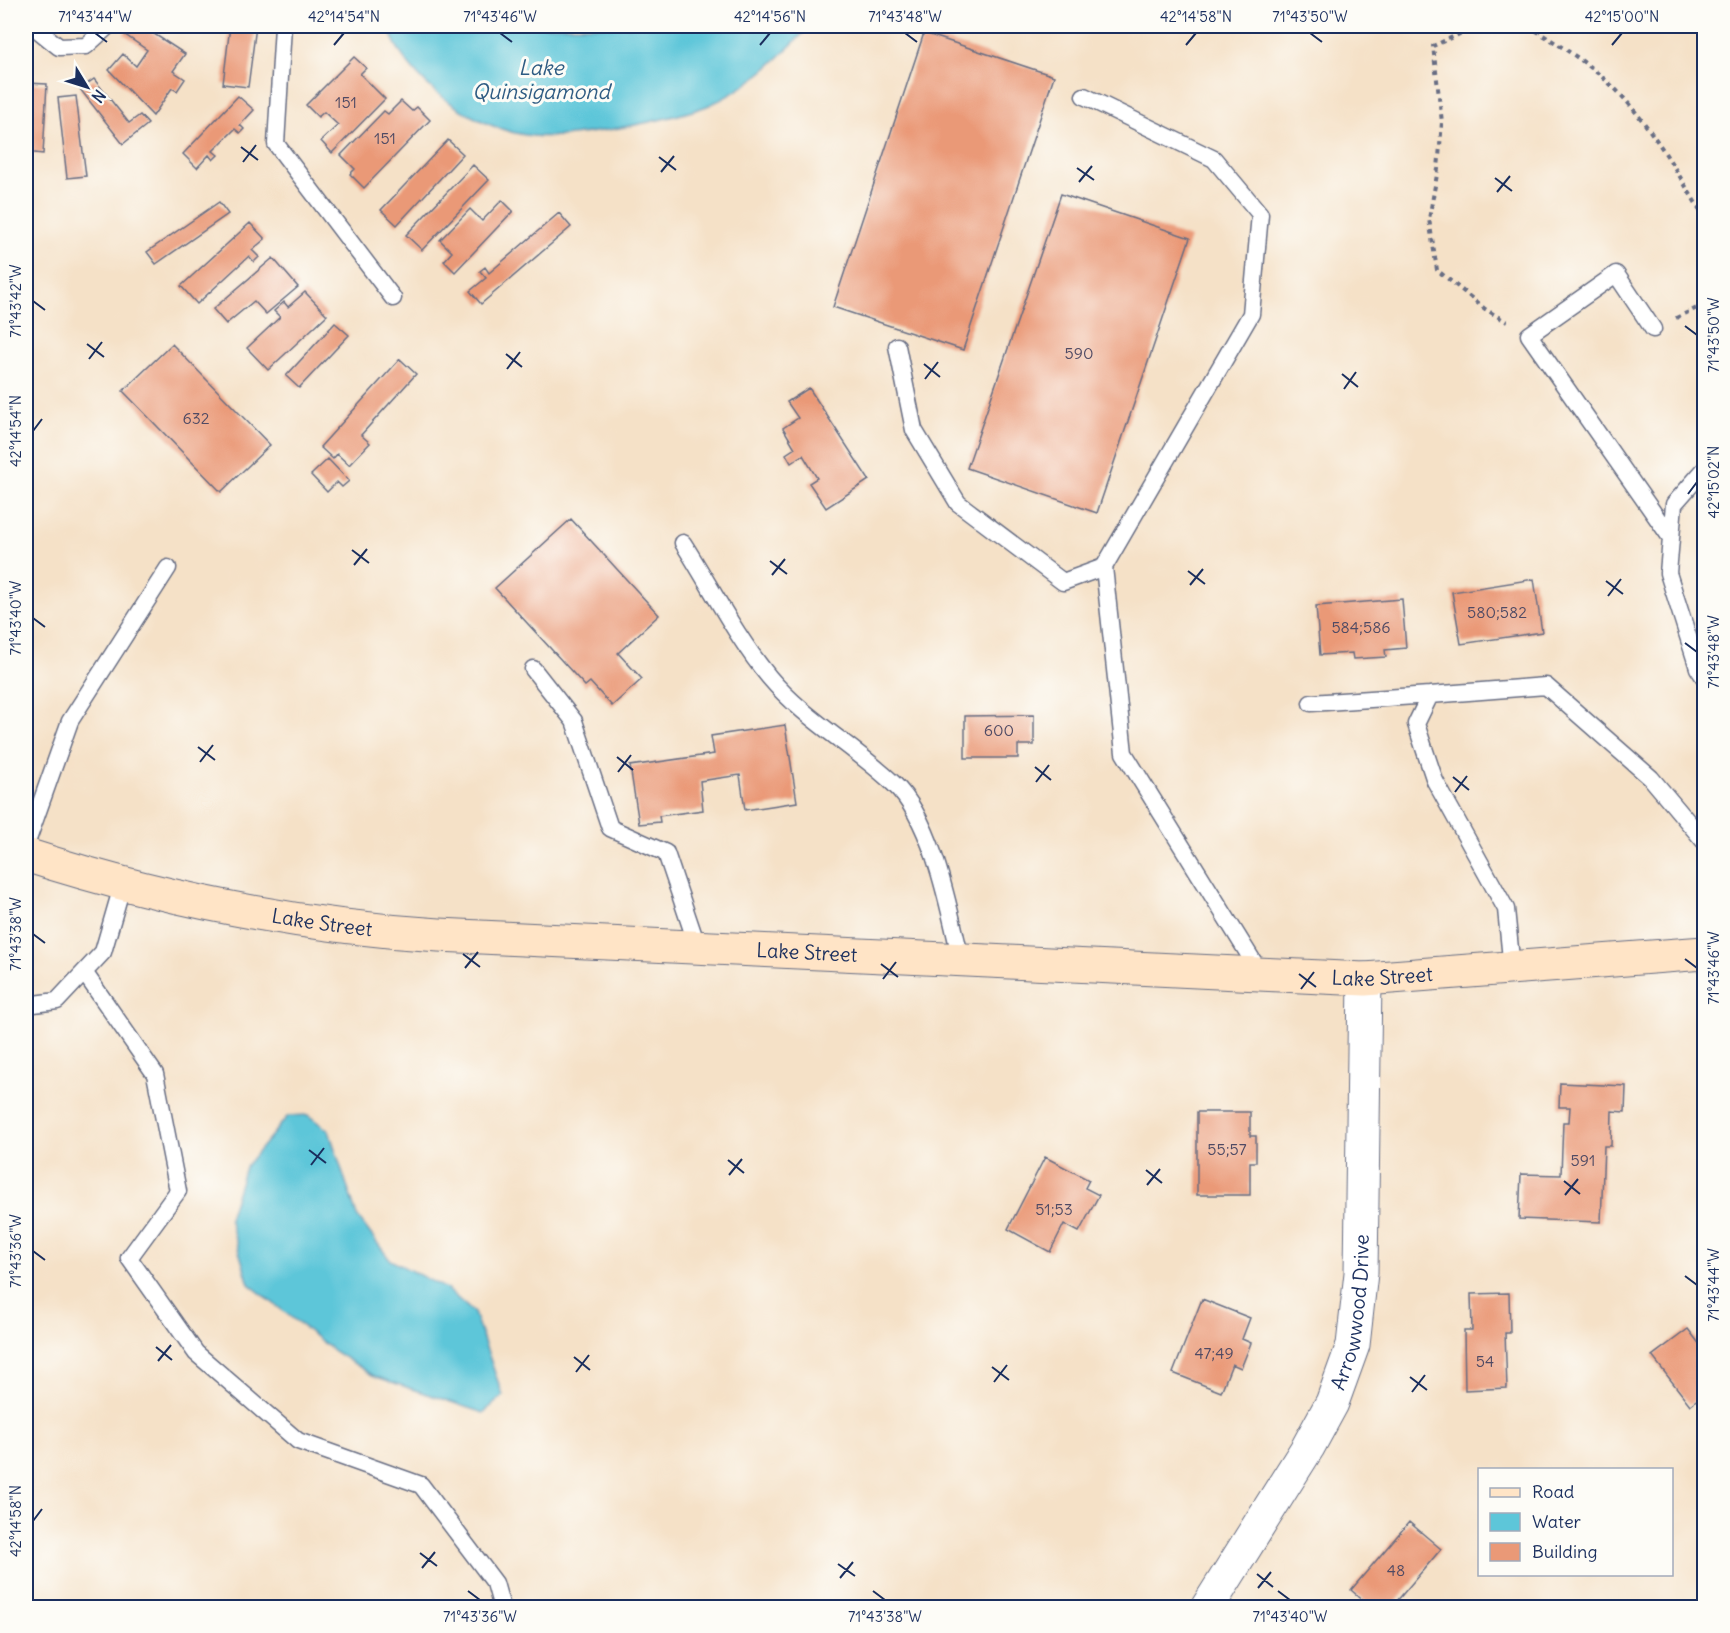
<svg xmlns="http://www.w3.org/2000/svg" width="1730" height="1633" viewBox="0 0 1730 1633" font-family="Delius,sans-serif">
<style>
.water{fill:#5dc6d9;stroke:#3c7a9c;stroke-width:1.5}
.building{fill:#ea9977}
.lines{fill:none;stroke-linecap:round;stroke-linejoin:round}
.lane-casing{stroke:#676d83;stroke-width:19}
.street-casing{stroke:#676d83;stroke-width:35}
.secondary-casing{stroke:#676d83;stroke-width:35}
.path{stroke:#676d83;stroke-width:4;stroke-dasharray:4.5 4.5;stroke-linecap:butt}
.lane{stroke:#fff;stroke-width:16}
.street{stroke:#fff;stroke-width:33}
.secondary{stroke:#ffe4c6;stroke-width:33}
.ticks{fill:none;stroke:#1b2f5e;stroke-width:2}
.labels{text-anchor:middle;stroke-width:6;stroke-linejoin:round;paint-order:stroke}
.number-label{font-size:16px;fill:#4f4a64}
.street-label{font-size:20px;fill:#1b2f5e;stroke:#fdfcf7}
.water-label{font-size:21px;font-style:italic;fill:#2f5c83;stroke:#fdfcf7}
.neatline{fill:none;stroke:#1b2f5e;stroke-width:2}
.ticks-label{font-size:15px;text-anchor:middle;fill:#1b2f5e}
</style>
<rect width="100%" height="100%" fill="#fdfcf7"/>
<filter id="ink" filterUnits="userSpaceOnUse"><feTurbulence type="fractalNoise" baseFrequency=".0167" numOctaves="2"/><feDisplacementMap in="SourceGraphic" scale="12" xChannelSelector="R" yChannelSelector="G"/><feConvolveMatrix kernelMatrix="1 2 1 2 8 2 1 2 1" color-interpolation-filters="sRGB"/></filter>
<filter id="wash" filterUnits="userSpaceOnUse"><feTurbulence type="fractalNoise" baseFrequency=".008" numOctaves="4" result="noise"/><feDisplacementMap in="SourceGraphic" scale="24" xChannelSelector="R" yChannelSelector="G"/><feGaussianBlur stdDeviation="1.35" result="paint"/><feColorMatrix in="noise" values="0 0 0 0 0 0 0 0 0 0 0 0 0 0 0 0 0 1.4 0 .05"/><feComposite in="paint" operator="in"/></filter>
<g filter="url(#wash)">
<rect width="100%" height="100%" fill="#f5e1c7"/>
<path class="water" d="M388,26H810C780,57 749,89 707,106C669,120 572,140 533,136C477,131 404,80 388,26Z
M308,1115L329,1131L357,1216L390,1260L447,1289L474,1313L503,1396L483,1413L374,1376L334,1351L249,1284L229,1218L245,1167L288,1116Z"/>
<g id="blocks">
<path class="building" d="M131,26H142L185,54L173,71L185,79L177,91L172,88L153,116L109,70L123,54L136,66L147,50L124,34Z
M230,26H256L248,87L223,84Z
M924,33L1054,76L963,350L833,307Z
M354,57L366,68L360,74L385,99L332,153L321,141L338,125L324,112L318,117L306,105Z
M94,79L129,123L140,115L148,124L123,144L80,89Z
M26,83L47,84L43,154L26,152Z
M76,96L86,176L67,178L58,98Z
M238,96L254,110L240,125L244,129L240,133L235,129L213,151L218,155L213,160L209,155L197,168L183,154Z
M401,101L412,111L417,107L430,120L364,188L350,174L355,169L341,155L384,111L388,114Z
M448,140L463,154L397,225L381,210Z
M473,165L489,180L422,250L406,235Z
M1061,194L1190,238L1097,513L967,468Z
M502,200L513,211L455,272L444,261L452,252L440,240L470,209L482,221Z
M219,202L228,214L156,264L147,252Z
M559,213L571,227L481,304L470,291L486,278L480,271L485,267L489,273Z
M250,223L265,239L252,250L259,257L254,262L249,256L197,304L181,286Z
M273,258L298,287L266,314L254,301L226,324L213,309Z
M305,292L327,315L268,370L247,348L280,317L274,311L284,302L288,307Z
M335,323L349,335L299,388L286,376Z
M172,344L270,445L221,492L123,391Z
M400,359L416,374L361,435L370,443L349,465L337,454L333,459L320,447Z
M809,388L869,480L826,508L809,483L817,478L803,455L791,463L786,454L795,448L783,428L798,418L787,402Z
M328,459L349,481L342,487L337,482L327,492L311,475Z
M571,519L659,615L618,653L642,679L612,706L590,682L585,686L495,588Z
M1534,579L1542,632L1461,644L1452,592Z
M1402,599L1406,648L1385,650L1386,657L1353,659L1352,653L1320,655L1316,606Z
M1034,715V745H1018V758H965V716Z
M785,725L797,802L745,810L740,775L700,781L703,810L659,816L660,822L639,824L630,766L714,754L711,736Z
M1560,1083L1626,1086L1625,1112L1612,1111L1611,1146H1604L1601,1222L1519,1219L1521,1174L1561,1175L1563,1122H1569L1570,1107H1559Z
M1197,1112H1250V1136H1256V1162H1250V1195H1197Z
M1045,1157L1089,1180L1085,1188L1099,1195L1079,1232L1064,1224L1050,1252L1008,1229Z
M1509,1293L1510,1333H1505L1507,1388L1465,1390L1464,1330H1472L1471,1294Z
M1202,1299L1250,1318L1242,1339L1251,1343L1241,1368L1232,1364L1221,1392L1173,1373Z
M1688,1329L1704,1350V1394L1690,1405L1652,1356Z
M1409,1522L1441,1549L1391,1608H1372L1351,1590Z"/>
</g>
</g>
<g filter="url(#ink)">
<use href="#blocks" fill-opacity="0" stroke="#676d83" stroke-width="1.5"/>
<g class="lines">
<defs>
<path id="lane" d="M33,26L59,47L86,46L108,26
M283,26L276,144L393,298
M1084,96L1214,159L1260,214L1251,314L1104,567L1124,753L1261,974
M1653,329L1616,274L1529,335L1671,538
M897,346L914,430L958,503L1063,582L1104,567
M1704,470L1674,504L1668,573L1698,668L1704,677
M683,543C711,587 736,637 769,677C804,719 854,746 894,784C933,821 949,909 961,960
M533,669L574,721L610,828L666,853L698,948
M1311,703L1430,695
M26,845L70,721L168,568
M1512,969L1506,909L1435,781L1416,724L1430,695L1546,686L1651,778L1704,841
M84,972L155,1074L178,1191L129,1258L196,1353L298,1441L421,1485L495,1583L502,1608
M26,1005L57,1001L103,952L123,883"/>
<g id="street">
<path id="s1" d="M1207,1608L1308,1447L1332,1403L1353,1345L1361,1273L1365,979"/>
</g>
<g id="secondary">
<path id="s2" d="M26,855C159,898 299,926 439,935L1365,979L1704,953"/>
</g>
</defs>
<use href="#lane" class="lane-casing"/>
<use href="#street" class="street-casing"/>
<use href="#secondary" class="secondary-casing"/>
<path class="path" d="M1477,26L1433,46L1442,122L1438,169L1429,219L1437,270L1485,309L1507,322
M1528,26C1560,45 1595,67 1621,95C1654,131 1679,175 1704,217
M1676,318L1697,308L1704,300"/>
<use href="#lane" class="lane"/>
<use href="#street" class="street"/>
<use href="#secondary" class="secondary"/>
</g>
</g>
<path class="ticks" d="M95,33L107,42M500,33L512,42M905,33L917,42M1310,33L1322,42M334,45L344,33M760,45L770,33M1186,45L1196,33M1612,45L1622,33M241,147L258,160M659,157L676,170M243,162L256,145M1077,168L1094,180M661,172L674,156M1495,178L1512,191M1079,182L1092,166M1497,192L1510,176M33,301L45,310M1685,326L1697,335M87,344L104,357M506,354L522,367M89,359L102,342M924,364L940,377M507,369L520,352M1342,374L1358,387M925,379L938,362M1344,389L1356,372M33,431L42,419M1688,494L1697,482M352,550L369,563M770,561L787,574M354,565L367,549M1188,571L1205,584M772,575L785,559M1606,581L1623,594M1190,585L1203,569M1608,596L1621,579M33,618L45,627M1685,643L1697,652M198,747L215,760M617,757L633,770M200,762L213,745M1035,767L1051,780M618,772L631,755M1453,777L1469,790M1036,782L1049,765M1455,792L1467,776M33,934L45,943M463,954L480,967M1685,959L1697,968M881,964L898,977M465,968L478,952M1299,974L1316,987M883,979L896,962M1301,989L1314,972M309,1150L326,1163M728,1160L744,1173M311,1165L324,1148M1146,1170L1162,1183M729,1175L742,1159M1564,1181L1580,1194M1147,1185L1160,1169M1565,1195L1578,1179M33,1251L45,1260M1685,1276L1697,1285M156,1347L172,1360M574,1357L590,1370M158,1361L171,1345M992,1367L1009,1380M576,1372L589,1355M1410,1377L1427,1390M994,1382L1007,1365M1412,1392L1425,1375M33,1521L42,1509M420,1553L437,1566M838,1564L855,1576M422,1568L435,1552M1257,1574L1273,1587M840,1578L853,1562M1258,1588L1271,1572M468,1591L480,1600M873,1591L885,1600M1278,1591L1290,1600"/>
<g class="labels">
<g class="number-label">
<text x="346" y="108">151</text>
<text x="385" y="144">151</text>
<text x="1079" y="359">590</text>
<text x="196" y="424">632</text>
<text x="1497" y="618">580;582</text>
<text x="1361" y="633">584;586</text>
<text x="999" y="736">600</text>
<text x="1227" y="1155">55;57</text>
<text x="1583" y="1166">591</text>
<text x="1054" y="1215">51;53</text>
<text x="1214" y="1359">47;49</text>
<text x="1485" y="1367">54</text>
<text x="1396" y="1576">48</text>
</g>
<g class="street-label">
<text dy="7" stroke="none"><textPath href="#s2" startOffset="304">Lake Street</textPath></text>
<text dy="7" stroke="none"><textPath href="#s2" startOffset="790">Lake Street</textPath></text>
<text dy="7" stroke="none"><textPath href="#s2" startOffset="1366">Lake Street</textPath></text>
<text dy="7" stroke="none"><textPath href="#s1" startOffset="334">Arrowwood Drive</textPath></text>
</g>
<g class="water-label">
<text x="541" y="75">Lake<tspan x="541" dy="24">Quinsigamond</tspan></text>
</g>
</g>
<rect width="1730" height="1633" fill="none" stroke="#fdfcf7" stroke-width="66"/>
<rect x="1478" y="1468" width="195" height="108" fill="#fdfcf7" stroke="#a3aaba" stroke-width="1.5"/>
<rect x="1490" y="1488" width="30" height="9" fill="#ffe4c6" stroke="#a3aaba" stroke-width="1.5"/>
<text x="1532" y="1498" font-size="18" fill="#1b2f5e">Road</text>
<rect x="1490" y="1513" width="30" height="18" fill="#5dc6d9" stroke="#a3aaba" stroke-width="1.5"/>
<text x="1532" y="1528" font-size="18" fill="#1b2f5e">Water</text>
<rect x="1490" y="1543" width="30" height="18" fill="#ea9977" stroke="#a3aaba" stroke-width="1.5"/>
<text x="1532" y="1558" font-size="18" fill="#1b2f5e">Building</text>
<g transform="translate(87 87) rotate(128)" stroke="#fdfcf7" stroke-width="4.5" paint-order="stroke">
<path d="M0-4.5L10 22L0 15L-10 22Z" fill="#1b2f5e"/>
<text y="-9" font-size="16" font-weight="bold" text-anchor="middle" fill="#1b2f5e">N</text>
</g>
<rect x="33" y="33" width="1664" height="1567" class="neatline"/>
<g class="ticks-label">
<text x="95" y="22">71°43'44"W</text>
<text x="344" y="22">42°14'54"N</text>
<text x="500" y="22">71°43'46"W</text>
<text x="770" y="22">42°14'56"N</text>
<text x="905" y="22">71°43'48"W</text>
<text x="1196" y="22">42°14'58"N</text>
<text x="1310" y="22">71°43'50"W</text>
<text x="1622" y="22">42°15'00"N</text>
<text transform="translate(16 301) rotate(-90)" y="5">71°43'42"W</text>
<text transform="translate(1714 335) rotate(-90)" y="5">71°43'50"W</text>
<text transform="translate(16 431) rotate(-90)" y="5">42°14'54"N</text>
<text transform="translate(1714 482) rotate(-90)" y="5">42°15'02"N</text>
<text transform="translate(16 618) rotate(-90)" y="5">71°43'40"W</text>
<text transform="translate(1714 652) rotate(-90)" y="5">71°43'48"W</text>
<text transform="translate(16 934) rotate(-90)" y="5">71°43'38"W</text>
<text transform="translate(1714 968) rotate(-90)" y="5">71°43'46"W</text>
<text transform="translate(16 1251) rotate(-90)" y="5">71°43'36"W</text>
<text transform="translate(1714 1285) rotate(-90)" y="5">71°43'44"W</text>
<text transform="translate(16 1521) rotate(-90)" y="5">42°14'58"N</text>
<text x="480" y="1622">71°43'36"W</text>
<text x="885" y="1622">71°43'38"W</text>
<text x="1290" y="1622">71°43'40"W</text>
</g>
</svg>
